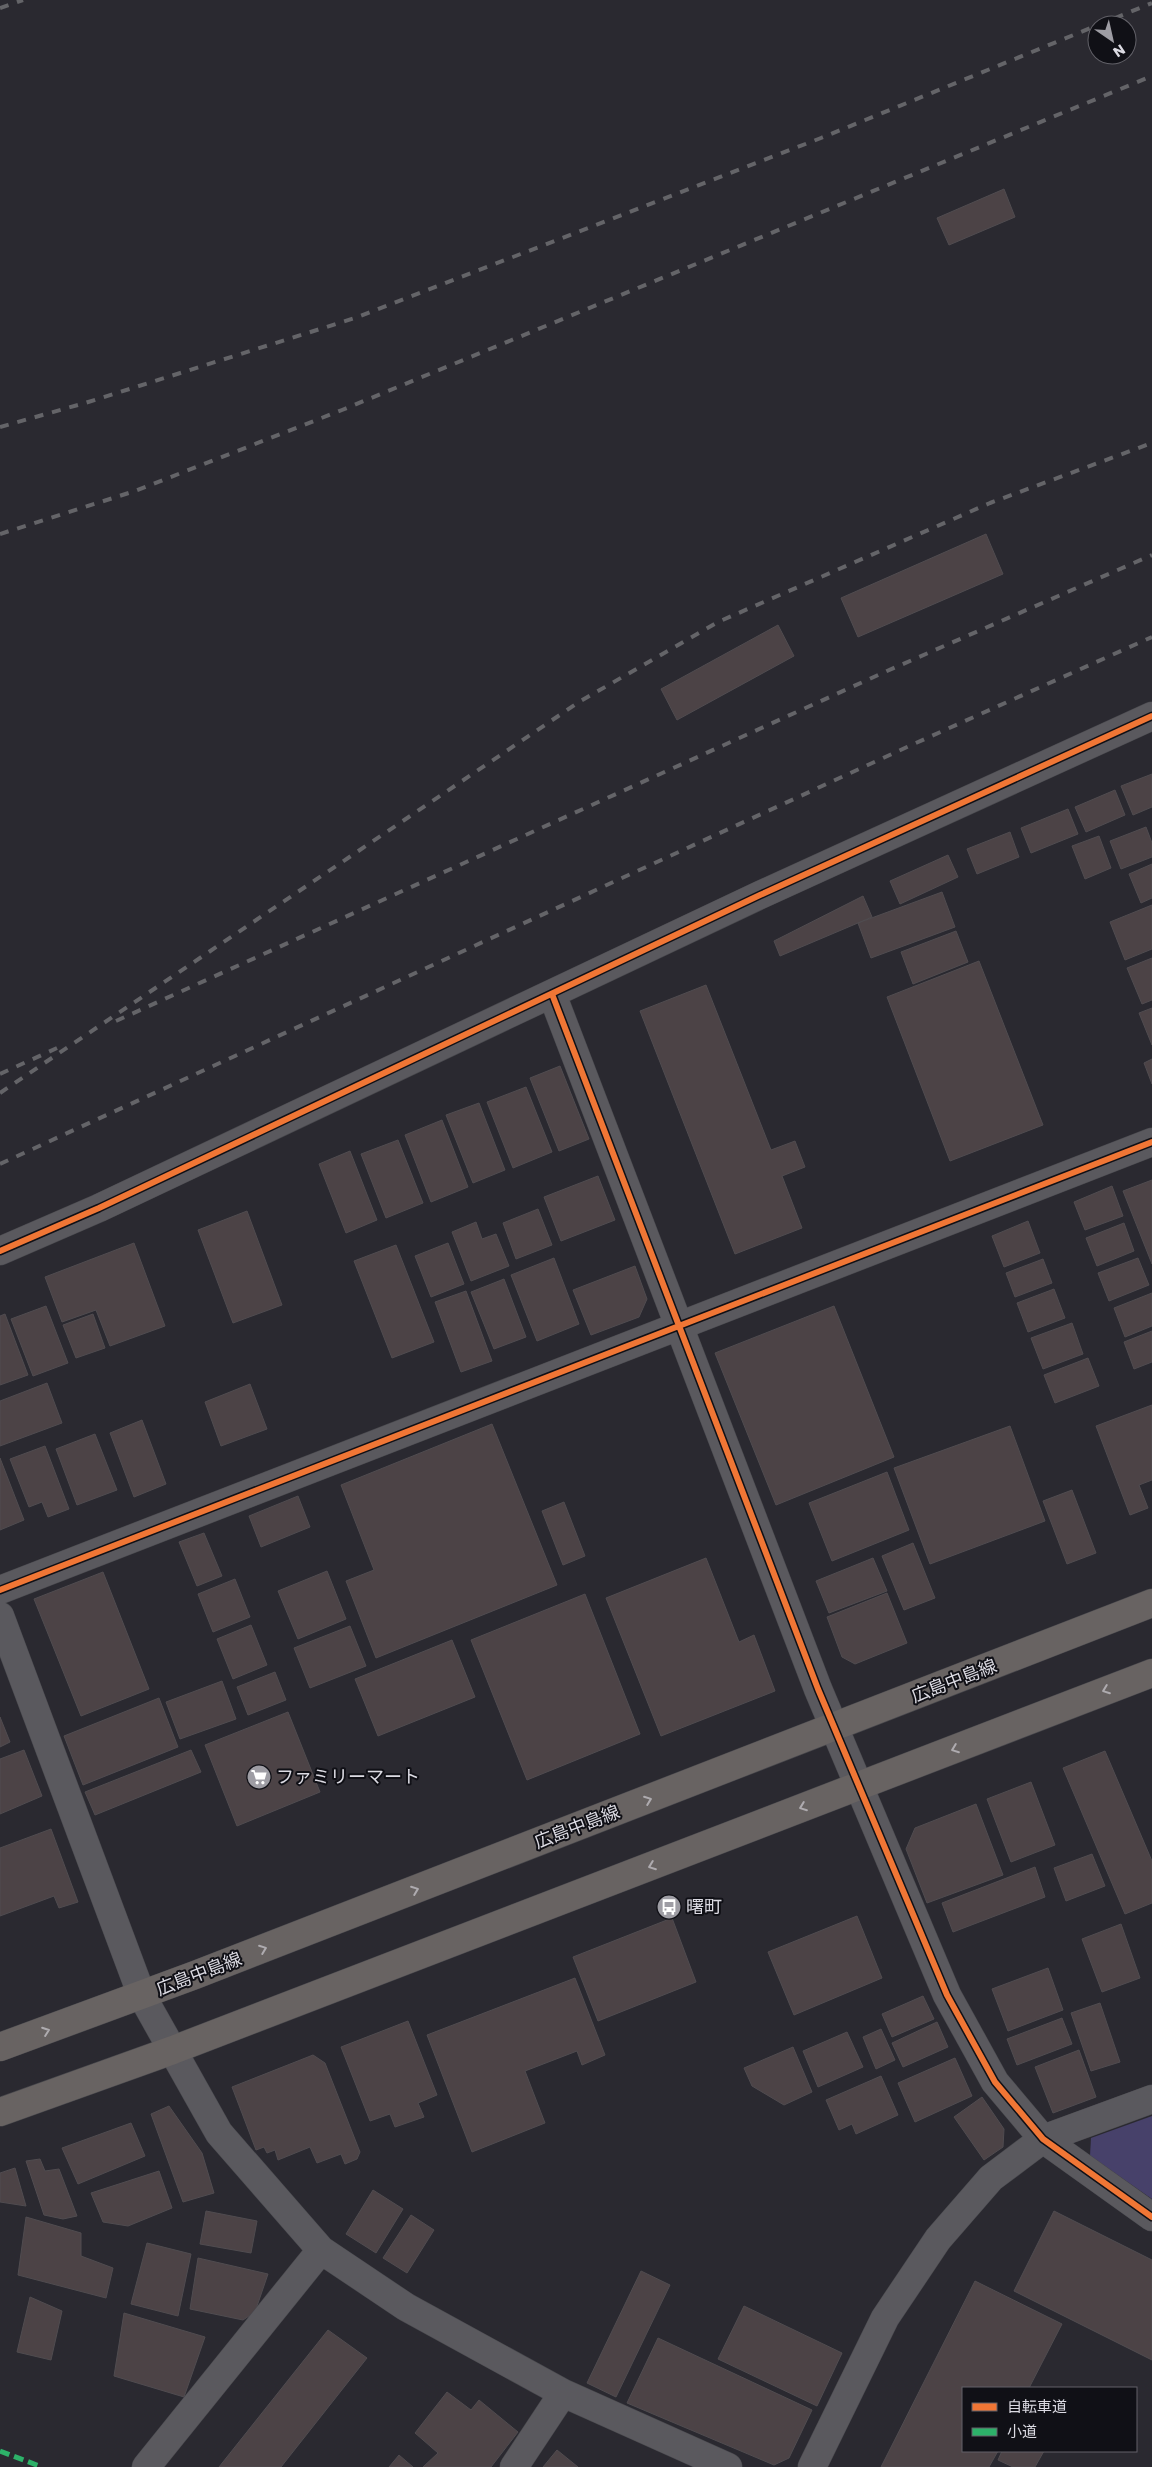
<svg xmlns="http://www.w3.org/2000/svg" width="1152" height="2467" viewBox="0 0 1152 2467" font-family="Poppins,'Noto Sans JP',sans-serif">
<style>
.green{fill:#47416a}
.building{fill:#4c4346;stroke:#504c50}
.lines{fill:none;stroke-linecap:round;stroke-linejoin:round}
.street-casing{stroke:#47474c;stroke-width:29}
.primary-casing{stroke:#47474c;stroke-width:29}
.street{stroke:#5a595e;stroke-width:28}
.primary{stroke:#686362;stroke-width:28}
.rail{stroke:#646468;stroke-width:4;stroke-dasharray:9 9;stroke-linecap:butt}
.quiet{stroke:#2db169;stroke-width:5;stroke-dasharray:10 5;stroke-linecap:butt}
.cycleway-casing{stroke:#101016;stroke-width:9}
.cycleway{stroke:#f07635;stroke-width:6}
.oneway{stroke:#aeabaf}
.labels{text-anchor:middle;stroke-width:4;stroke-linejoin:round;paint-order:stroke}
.street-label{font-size:18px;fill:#dcdbe3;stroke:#101016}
.poi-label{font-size:18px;fill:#dcdbe3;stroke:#101016;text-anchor:start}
</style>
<rect width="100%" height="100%" fill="#2a2930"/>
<path class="green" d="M1152,2116V2199L1090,2156L1091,2138Z"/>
<path class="building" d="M1004,189L1015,217L949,245L937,218Z
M986,534L1003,574L858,637L841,598Z
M778,625L794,656L677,720L661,689Z
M1152,774V807L1133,815L1121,786Z
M1115,790L1125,815L1086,832L1075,807Z
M1068,809L1078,834L1031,853L1021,828Z
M1146,827L1152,843V857L1121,869L1110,841Z
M1010,832L1019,857L977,874L967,849Z
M1099,836L1111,868L1085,879L1072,846Z
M948,855L958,877L900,904L890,881Z
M1152,864V898L1141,903L1129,874Z
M942,892L955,927L871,958L858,923Z
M863,896L872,917L780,956L774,941Z
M1152,905V949L1125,960L1110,922Z
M956,931L968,962L913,984L901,952Z
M1152,958V1000L1142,1004L1127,968Z
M979,961L1043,1125L950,1161L887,997Z
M706,985L771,1150L795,1141L805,1167L782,1176L802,1228L735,1254L640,1011Z
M1152,1008V1045L1139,1013Z
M1152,1059V1084L1144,1063Z
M560,1066L589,1139L559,1151L530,1078Z
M526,1087L552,1152L513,1168L487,1102Z
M479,1103L505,1170L473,1183L446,1115Z
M442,1120L468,1187L431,1202L405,1135Z
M398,1140L423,1203L386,1218L361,1154Z
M350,1151L377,1220L346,1233L319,1164Z
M598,1176L615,1220L561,1241L544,1197Z
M1152,1180V1264L1123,1191Z
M1112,1186L1123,1216L1085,1230L1074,1202Z
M538,1209L552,1245L516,1259L503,1223Z
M247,1211L282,1305L233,1323L198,1230Z
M1028,1221L1040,1253L1004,1267L992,1236Z
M476,1222L482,1239L496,1234L509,1266L471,1281L452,1232Z
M1124,1223L1134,1251L1097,1266L1086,1238Z
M134,1243L165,1326L110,1346L96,1310L62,1322L45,1277Z
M448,1243L464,1284L431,1297L415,1256Z
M396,1245L434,1342L392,1358L354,1261Z
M554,1258L579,1324L537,1341L511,1275Z
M1138,1258L1149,1285L1109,1301L1098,1273Z
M1043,1259L1052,1283L1015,1297L1006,1273Z
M635,1266L647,1299L639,1317L591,1335L573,1290Z
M504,1279L526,1337L494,1349L471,1292Z
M1054,1289L1065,1318L1028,1332L1017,1303Z
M466,1291L492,1361L461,1372L435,1302Z
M1152,1293V1326L1125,1337L1114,1308Z
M46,1306L68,1363L33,1376L11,1319Z
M834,1306L894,1457L776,1505L715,1353Z
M5,1314L28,1375L0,1385V1316Z
M93,1314L105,1348L76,1358L63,1325Z
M1072,1323L1083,1354L1043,1369L1031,1338Z
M1152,1331V1362L1134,1369L1124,1342Z
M1088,1358L1099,1386L1055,1403L1044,1375Z
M47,1383L62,1423L0,1446V1401Z
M250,1384L267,1429L221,1446L205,1402Z
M1152,1405V1480L1139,1485L1148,1508L1130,1515L1096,1426Z
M142,1420L166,1484L134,1497L110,1433Z
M492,1424L557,1585L376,1658L346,1581L374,1570L341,1485Z
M1010,1426L1045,1521L930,1564L894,1468Z
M95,1434L117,1490L77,1505L56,1449Z
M45,1446L69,1509L48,1517L42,1502L29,1507L10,1459Z
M0,1458L24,1520L0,1530Z
M887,1472L909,1530L832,1561L809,1503Z
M1072,1490L1096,1553L1067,1564L1043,1501Z
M298,1496L310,1527L261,1547L249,1516Z
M564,1502L585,1556L563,1565L542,1511Z
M204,1533L222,1576L197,1586L179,1542Z
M913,1543L935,1598L904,1610L882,1556Z
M706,1558L739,1642L754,1635L775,1691L661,1736L606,1598Z
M873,1558L887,1591L829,1613L816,1581Z
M327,1571L346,1619L298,1639L278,1591Z
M103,1572L149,1689L81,1716L34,1599Z
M235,1579L250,1617L213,1632L198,1594Z
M887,1593L907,1643L855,1664L842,1657L827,1617Z
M585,1594L640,1734L527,1780L471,1640Z
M251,1625L267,1665L233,1679L217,1639Z
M350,1626L366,1666L310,1688L294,1648Z
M452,1640L475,1697L378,1736L355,1679Z
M275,1672L286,1700L248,1715L237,1687Z
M222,1681L236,1719L180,1739L166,1702Z
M159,1698L178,1747L83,1785L64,1736Z
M288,1712L320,1792L237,1826L205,1745Z
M0,1717L10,1742L0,1747Z
M24,1750L42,1796L0,1814V1759Z
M191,1750L201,1772L95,1815L85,1792Z
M1105,1751L1152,1861V1903L1125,1914L1063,1768Z
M1031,1782L1055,1845L1011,1862L987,1799Z
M976,1804L1003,1875L927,1903L906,1849L915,1828Z
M51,1829L78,1902L59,1908L54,1896L0,1916V1848Z
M1092,1854L1105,1886L1066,1901L1054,1868Z
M1035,1867L1045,1897L953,1932L942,1903Z
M857,1916L882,1978L794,2015L768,1952Z
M672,1918L696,1982L598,2021L573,1957Z
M1121,1924L1140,1978L1102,1992L1082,1939Z
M1048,1968L1063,2010L1008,2031L992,1989Z
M575,1978L605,2055L582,2065L577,2051L525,2071L545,2123L472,2152L427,2035Z
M923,1996L934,2019L892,2037L882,2014Z
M1100,2003L1120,2062L1091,2071L1071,2013Z
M1062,2018L1072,2044L1017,2065L1007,2039Z
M408,2021L437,2095L418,2103L424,2117L395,2127L390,2114L370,2121L341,2047Z
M937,2022L948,2047L903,2067L892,2043Z
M881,2029L895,2060L876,2069L863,2037Z
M847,2032L863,2067L818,2087L803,2051Z
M793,2047L812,2092L784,2105L752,2086L744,2068Z
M1079,2050L1096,2097L1053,2113L1035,2067Z
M313,2055L325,2063L360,2152L357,2159L345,2164L341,2154L317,2163L310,2147L278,2160L275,2150L267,2153L264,2147L256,2150L232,2087Z
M955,2058L972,2096L915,2122L898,2083Z
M881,2076L898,2115L856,2134L852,2124L839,2130L826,2100Z
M982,2097L1004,2129L1003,2147L984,2160L954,2117Z
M169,2106L202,2153L214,2193L183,2202L151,2114Z
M131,2123L145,2156L78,2184L62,2148Z
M40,2159L45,2171L59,2169L77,2216L63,2219L44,2215L26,2161Z
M15,2168L26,2206L0,2202V2173Z
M159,2171L172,2208L128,2226L103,2222L91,2193Z
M373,2190L403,2209L376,2253L346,2234Z
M206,2211L257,2221L251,2253L200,2244Z
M1054,2211L1152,2260V2360L1014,2291Z
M411,2215L434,2230L407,2273L383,2258Z
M26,2217L81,2233V2256L113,2268L106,2298L18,2275Z
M147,2243L191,2254L178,2316L131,2304Z
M198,2258L268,2274L255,2312L243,2320L190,2309Z
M641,2271L670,2285L616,2397L587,2383Z
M975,2281L1062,2324L1029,2388H963V2451H998L989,2467H881Z
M30,2297L62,2311L51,2360L17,2352Z
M744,2306L842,2353L817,2406L718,2359Z
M124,2313L205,2337L184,2397L114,2376Z
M328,2330L367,2358L281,2467H219Z
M658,2338L812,2410L789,2458L774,2465L627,2403Z
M447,2392L471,2410L479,2400L518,2432L491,2467H423L438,2453L415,2433Z
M557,2450L578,2467H543Z
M1002,2451H1044L1035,2467H1013L998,2460Z
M399,2455L413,2467H389Z"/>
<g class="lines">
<defs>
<path id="street" d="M552,994L818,1689L947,1995L995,2082L1043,2139L1152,2217
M0,1251L99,1208L760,895L1152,716
M0,1590L1152,1142
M0,1616L142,1996L219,2133L321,2250L406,2307L563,2393L728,2467
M146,2467L321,2250
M514,2467L563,2393
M812,2467L885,2318L938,2239L991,2178L1043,2139L1152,2099"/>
<path id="primary" d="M0,2047L195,1975L1152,1603
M0,2112L173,2050L1152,1673"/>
</defs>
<use href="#street" class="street-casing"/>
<use href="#primary" class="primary-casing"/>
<use href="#street" class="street"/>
<use href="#primary" class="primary"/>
<path class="rail" d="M0,8L23,0
M0,427L85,403L355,318L821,138L1152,3
M0,534L135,491L342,410L1152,76
M116,1021L887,671L1152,555
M0,1074L57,1048
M0,1093L579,702L718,622L990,503L1152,443
M0,1164L907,747L1152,637"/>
<path class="quiet" d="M0,2451L42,2467"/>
<defs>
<path id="cycleway" d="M552,994L818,1689L947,1995L995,2082L1043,2139L1152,2217
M0,1251L99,1208L760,895L1152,716
M0,1590L1152,1142"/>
</defs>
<use href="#cycleway" class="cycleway-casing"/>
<use href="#cycleway" class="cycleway"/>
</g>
<defs><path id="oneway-chevron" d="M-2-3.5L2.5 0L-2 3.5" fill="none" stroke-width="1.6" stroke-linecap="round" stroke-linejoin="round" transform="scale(1.25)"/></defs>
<g class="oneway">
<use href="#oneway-chevron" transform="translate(1106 1690) rotate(159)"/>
<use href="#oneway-chevron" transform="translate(955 1749) rotate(159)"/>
<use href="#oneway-chevron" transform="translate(648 1800) rotate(-21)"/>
<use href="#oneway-chevron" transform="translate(803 1807) rotate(159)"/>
<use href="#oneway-chevron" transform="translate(652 1866) rotate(159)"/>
<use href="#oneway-chevron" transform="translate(415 1890) rotate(-21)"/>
<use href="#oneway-chevron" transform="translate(263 1949) rotate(-21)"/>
<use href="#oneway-chevron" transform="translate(46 2031) rotate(-20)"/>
</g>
<defs>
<symbol id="supermarket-disc" viewBox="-11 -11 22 22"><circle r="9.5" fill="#9e9da4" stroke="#101016"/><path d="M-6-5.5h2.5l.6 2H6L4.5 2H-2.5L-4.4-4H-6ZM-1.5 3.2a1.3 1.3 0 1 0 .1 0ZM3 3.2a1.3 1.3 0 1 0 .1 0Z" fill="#fff"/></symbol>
<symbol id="bus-disc" viewBox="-11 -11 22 22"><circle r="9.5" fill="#9e9da4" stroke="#101016"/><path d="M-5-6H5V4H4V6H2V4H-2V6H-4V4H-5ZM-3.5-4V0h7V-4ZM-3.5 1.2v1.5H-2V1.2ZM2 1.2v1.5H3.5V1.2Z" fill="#fff"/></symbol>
</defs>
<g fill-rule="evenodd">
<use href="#supermarket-disc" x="245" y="1763" width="28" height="28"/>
<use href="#bus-disc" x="655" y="1893" width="28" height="28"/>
</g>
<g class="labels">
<g class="street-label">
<text transform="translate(954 1681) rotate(-21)" y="6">広島中島線</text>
<text transform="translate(577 1827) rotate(-21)" y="6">広島中島線</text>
<text transform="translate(199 1974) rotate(-21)" y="6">広島中島線</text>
</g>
<g class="poi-label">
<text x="276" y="1783">ファミリーマート</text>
<text x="686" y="1913">曙町</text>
</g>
</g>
<rect x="962" y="2387" width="175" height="65" fill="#101016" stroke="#626168"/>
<rect x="972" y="2403" width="25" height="8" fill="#f07635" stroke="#626168"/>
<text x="1007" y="2412" font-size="15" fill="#dcdbe3">自転車道</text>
<rect x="972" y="2428" width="25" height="8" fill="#2db169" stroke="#626168"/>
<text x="1007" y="2437" font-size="15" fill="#dcdbe3">小道</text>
<g transform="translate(1112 40) rotate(146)"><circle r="24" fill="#101016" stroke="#626168"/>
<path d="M0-4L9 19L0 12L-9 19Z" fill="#9e9da4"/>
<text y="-8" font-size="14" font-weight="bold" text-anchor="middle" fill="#dcdbe3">N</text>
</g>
</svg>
